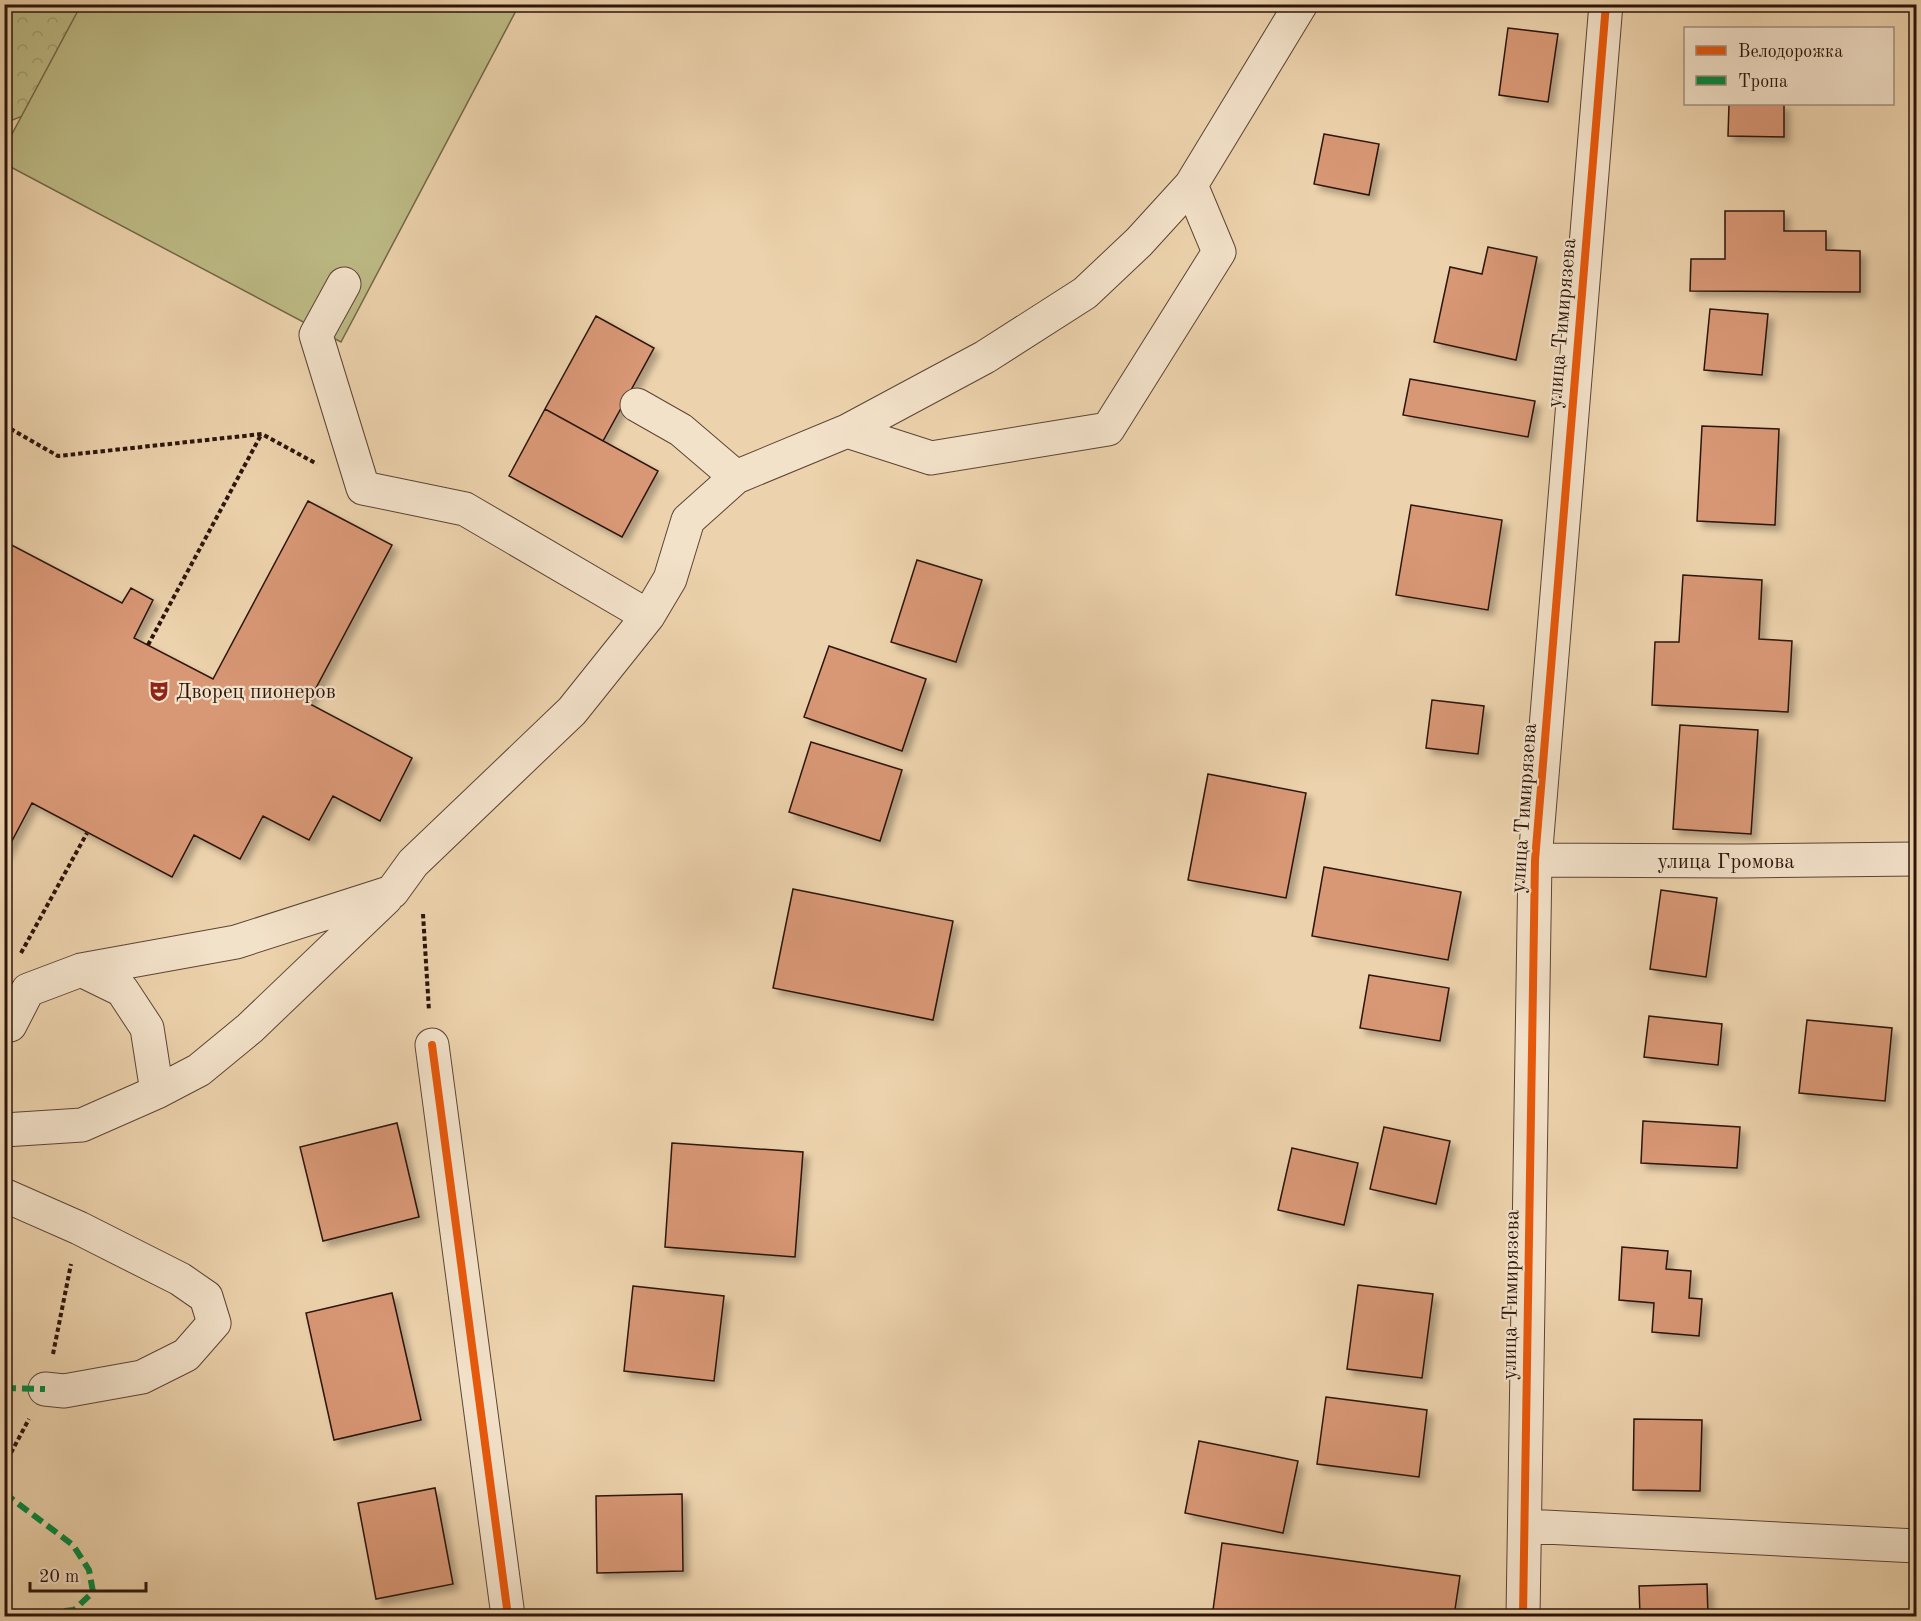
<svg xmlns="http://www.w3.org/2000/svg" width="1921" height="1621" viewBox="0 0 1921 1621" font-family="'Old Standard TT',serif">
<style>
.forest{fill:url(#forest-crowns);stroke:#746848;stroke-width:1.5}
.garden{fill:#bdbb86;stroke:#746848;stroke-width:1.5}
.building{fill:#d89775;stroke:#2c140b;stroke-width:1.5;filter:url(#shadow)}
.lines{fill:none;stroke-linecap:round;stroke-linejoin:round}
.minor-casing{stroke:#5c4434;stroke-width:35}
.path{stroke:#2c140b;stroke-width:4;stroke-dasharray:4.5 3;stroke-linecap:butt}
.minor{stroke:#f3e2ca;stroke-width:33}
.quiet{stroke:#00873e;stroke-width:6;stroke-dasharray:12 6;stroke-linecap:butt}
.cycleway-casing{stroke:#f3e2ca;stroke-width:11}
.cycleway{stroke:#e8590c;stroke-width:8}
.labels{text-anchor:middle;stroke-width:4.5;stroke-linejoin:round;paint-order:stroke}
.street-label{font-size:21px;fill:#2c140b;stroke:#f3e2ca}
.poi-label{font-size:21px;fill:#2c140b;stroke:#f3e2ca;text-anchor:start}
</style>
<defs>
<pattern id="forest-crowns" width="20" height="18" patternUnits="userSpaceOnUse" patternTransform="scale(1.5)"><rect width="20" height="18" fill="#bdbb86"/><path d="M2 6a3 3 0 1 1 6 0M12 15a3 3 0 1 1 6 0" fill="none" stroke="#a3a072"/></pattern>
<filter id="shadow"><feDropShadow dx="5.5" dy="5.5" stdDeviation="3" flood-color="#0004"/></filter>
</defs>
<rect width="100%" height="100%" fill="#edd3ad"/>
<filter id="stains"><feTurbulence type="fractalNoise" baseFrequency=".00333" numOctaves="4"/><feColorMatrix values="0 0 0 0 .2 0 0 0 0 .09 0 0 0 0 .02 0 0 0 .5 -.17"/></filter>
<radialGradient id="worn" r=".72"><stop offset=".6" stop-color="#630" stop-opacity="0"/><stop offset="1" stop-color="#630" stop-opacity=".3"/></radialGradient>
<path class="forest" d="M5,5H110L38,110L5,123Z"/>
<path class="garden" d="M81,5H519L341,342L5,164L4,149Z"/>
<path class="building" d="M1508,28L1558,34L1548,102L1499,95Z
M1729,104H1784V137L1728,136Z
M1324,134L1379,144L1369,195L1314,184Z
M1725,211H1784V231H1826V250L1860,251V292L1690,291L1691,259H1725Z
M1488,247L1537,257L1516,360L1434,342L1450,267L1482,274Z
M1710,309L1768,314L1762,375L1704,370Z
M596,316L654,348L603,441L545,409Z
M1410,379L1535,401L1528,437L1403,415Z
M545,409L658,471L622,537L509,476Z
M1702,426L1779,429L1775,525L1697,521Z
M308,501L392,545L308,703L412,758L380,821L333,796L309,840L263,816L240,859L194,835L172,877L32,803L4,856V541L122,603L131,588L153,600L134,638L213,679Z
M1411,505L1502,520L1488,610L1396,595Z
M917,560L982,580L956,662L891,642Z
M1683,575L1762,580L1759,639L1792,641L1788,712L1652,705L1655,642H1679Z
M829,646L926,679L902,751L804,717Z
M1432,700L1484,706L1478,754L1426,748Z
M1680,725L1758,730L1751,834L1673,829Z
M811,742L902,770L880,841L789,812Z
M1208,774L1306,793L1286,898L1188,880Z
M1324,867L1461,892L1448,960L1312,936Z
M793,889L953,921L933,1020L773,988Z
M1661,890L1717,898L1706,977L1650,969Z
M1369,975L1449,988L1440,1041L1360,1028Z
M1649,1016L1722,1024L1718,1065L1644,1057Z
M1807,1020L1892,1028L1885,1101L1799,1093Z
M1643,1121L1740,1127L1737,1168L1641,1163Z
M397,1123L419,1217L323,1241L300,1147Z
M1384,1127L1450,1141L1436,1204L1370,1189Z
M672,1143L803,1152L795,1257L665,1247Z
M1292,1148L1358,1163L1344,1225L1278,1210Z
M1622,1247L1668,1251L1666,1269L1691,1271L1689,1298L1702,1299L1699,1336L1652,1332L1654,1303L1619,1300Z
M1358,1285L1433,1294L1422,1378L1347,1369Z
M633,1286L724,1296L714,1381L624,1371Z
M392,1293L421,1420L334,1440L306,1313Z
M1326,1397L1427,1410L1419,1477L1317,1464Z
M1634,1419L1702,1420L1700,1491L1633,1490Z
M1199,1441L1298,1461L1283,1533L1185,1513Z
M435,1488L453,1584L376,1599L358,1503Z
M682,1494L683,1571L597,1573L596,1496Z
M1222,1543L1460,1576L1454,1616H1262L1213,1610Z
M1707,1584L1708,1616H1640L1639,1586Z"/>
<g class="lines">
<defs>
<path id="minor" d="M344,284L316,335L363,488L465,509L648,616
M637,405L681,430L736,477
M847,431L931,458L1108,429L1219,252L1191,185
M1535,860L1741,861L1916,859
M81,970L122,990L147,1028L157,1092
M4,1023L10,1025L28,990L81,970L236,942L392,892L413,863L572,711L648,616L670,579L688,520L736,477L847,431L985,357L1085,293L1139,242L1191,185L1301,4
M432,1045L508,1616
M4,1130L82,1125L157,1092L199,1070L250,1028L386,898
M4,1195L79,1228L180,1279L206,1297L214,1323L186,1355L142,1377L64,1391L45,1389
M1525,1526L1916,1546
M1523,1616L1535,860L1606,4"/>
</defs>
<use href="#minor" class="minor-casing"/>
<path class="path" d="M4,425L58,456L262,434L317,464
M148,645L261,435
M423,914L429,1011
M21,953L87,833
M53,1354L71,1264
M4,1466L29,1419"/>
<use href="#minor" class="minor"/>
<path class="quiet" d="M4,1388L45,1389
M4,1493L73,1545L89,1570L93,1592L74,1610L38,1614H4"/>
<defs>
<path id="cycleway" d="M432,1045L508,1616
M1523,1616L1535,860L1606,4"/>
</defs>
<use href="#cycleway" class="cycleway-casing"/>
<use href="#cycleway" class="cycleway"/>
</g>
<defs>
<symbol id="theatre-bare" viewBox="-9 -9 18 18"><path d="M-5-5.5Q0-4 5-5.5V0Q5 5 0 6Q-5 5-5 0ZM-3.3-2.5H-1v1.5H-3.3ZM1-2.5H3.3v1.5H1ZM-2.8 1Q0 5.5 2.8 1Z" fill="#8f2418" stroke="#f3e2ca" stroke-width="2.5" paint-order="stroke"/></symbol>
</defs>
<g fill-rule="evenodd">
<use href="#theatre-bare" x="144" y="676" width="30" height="30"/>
</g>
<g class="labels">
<g class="street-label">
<text transform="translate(1561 323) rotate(-85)" y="7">улица Тимирязева</text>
<text transform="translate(1523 808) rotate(-86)" y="7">улица Тимирязева</text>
<text x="1726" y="868">улица Громова</text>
<text transform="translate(1510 1295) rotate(-89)" y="7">улица Тимирязева</text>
</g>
<g class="poi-label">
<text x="176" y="698">Дворец пионеров</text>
</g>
</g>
<rect width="1921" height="1621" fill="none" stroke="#edd3ad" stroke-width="24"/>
<rect x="6" y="6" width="1909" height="1609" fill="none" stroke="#2c140b" stroke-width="3"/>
<rect x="12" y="12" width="1897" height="1597" fill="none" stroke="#2c140b" stroke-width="1.5"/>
<rect x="1684" y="27" width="210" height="78" fill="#f3e2ca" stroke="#a3907e" stroke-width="1.5"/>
<rect x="1696" y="46" width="30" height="9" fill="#e8590c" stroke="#a3907e" stroke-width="1.5"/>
<text x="1738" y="57" font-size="18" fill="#2c140b">Велодорожка</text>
<rect x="1696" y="76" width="30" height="9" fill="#00873e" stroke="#a3907e" stroke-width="1.5"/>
<text x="1738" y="87" font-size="18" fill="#2c140b">Тропа</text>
<path d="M30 1582v9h116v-9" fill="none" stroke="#2c140b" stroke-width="3"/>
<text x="39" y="1582" font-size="18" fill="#2c140b" stroke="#f3e2ca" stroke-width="4.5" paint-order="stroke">20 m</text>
<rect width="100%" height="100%" filter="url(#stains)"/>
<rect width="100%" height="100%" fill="url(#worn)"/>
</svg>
